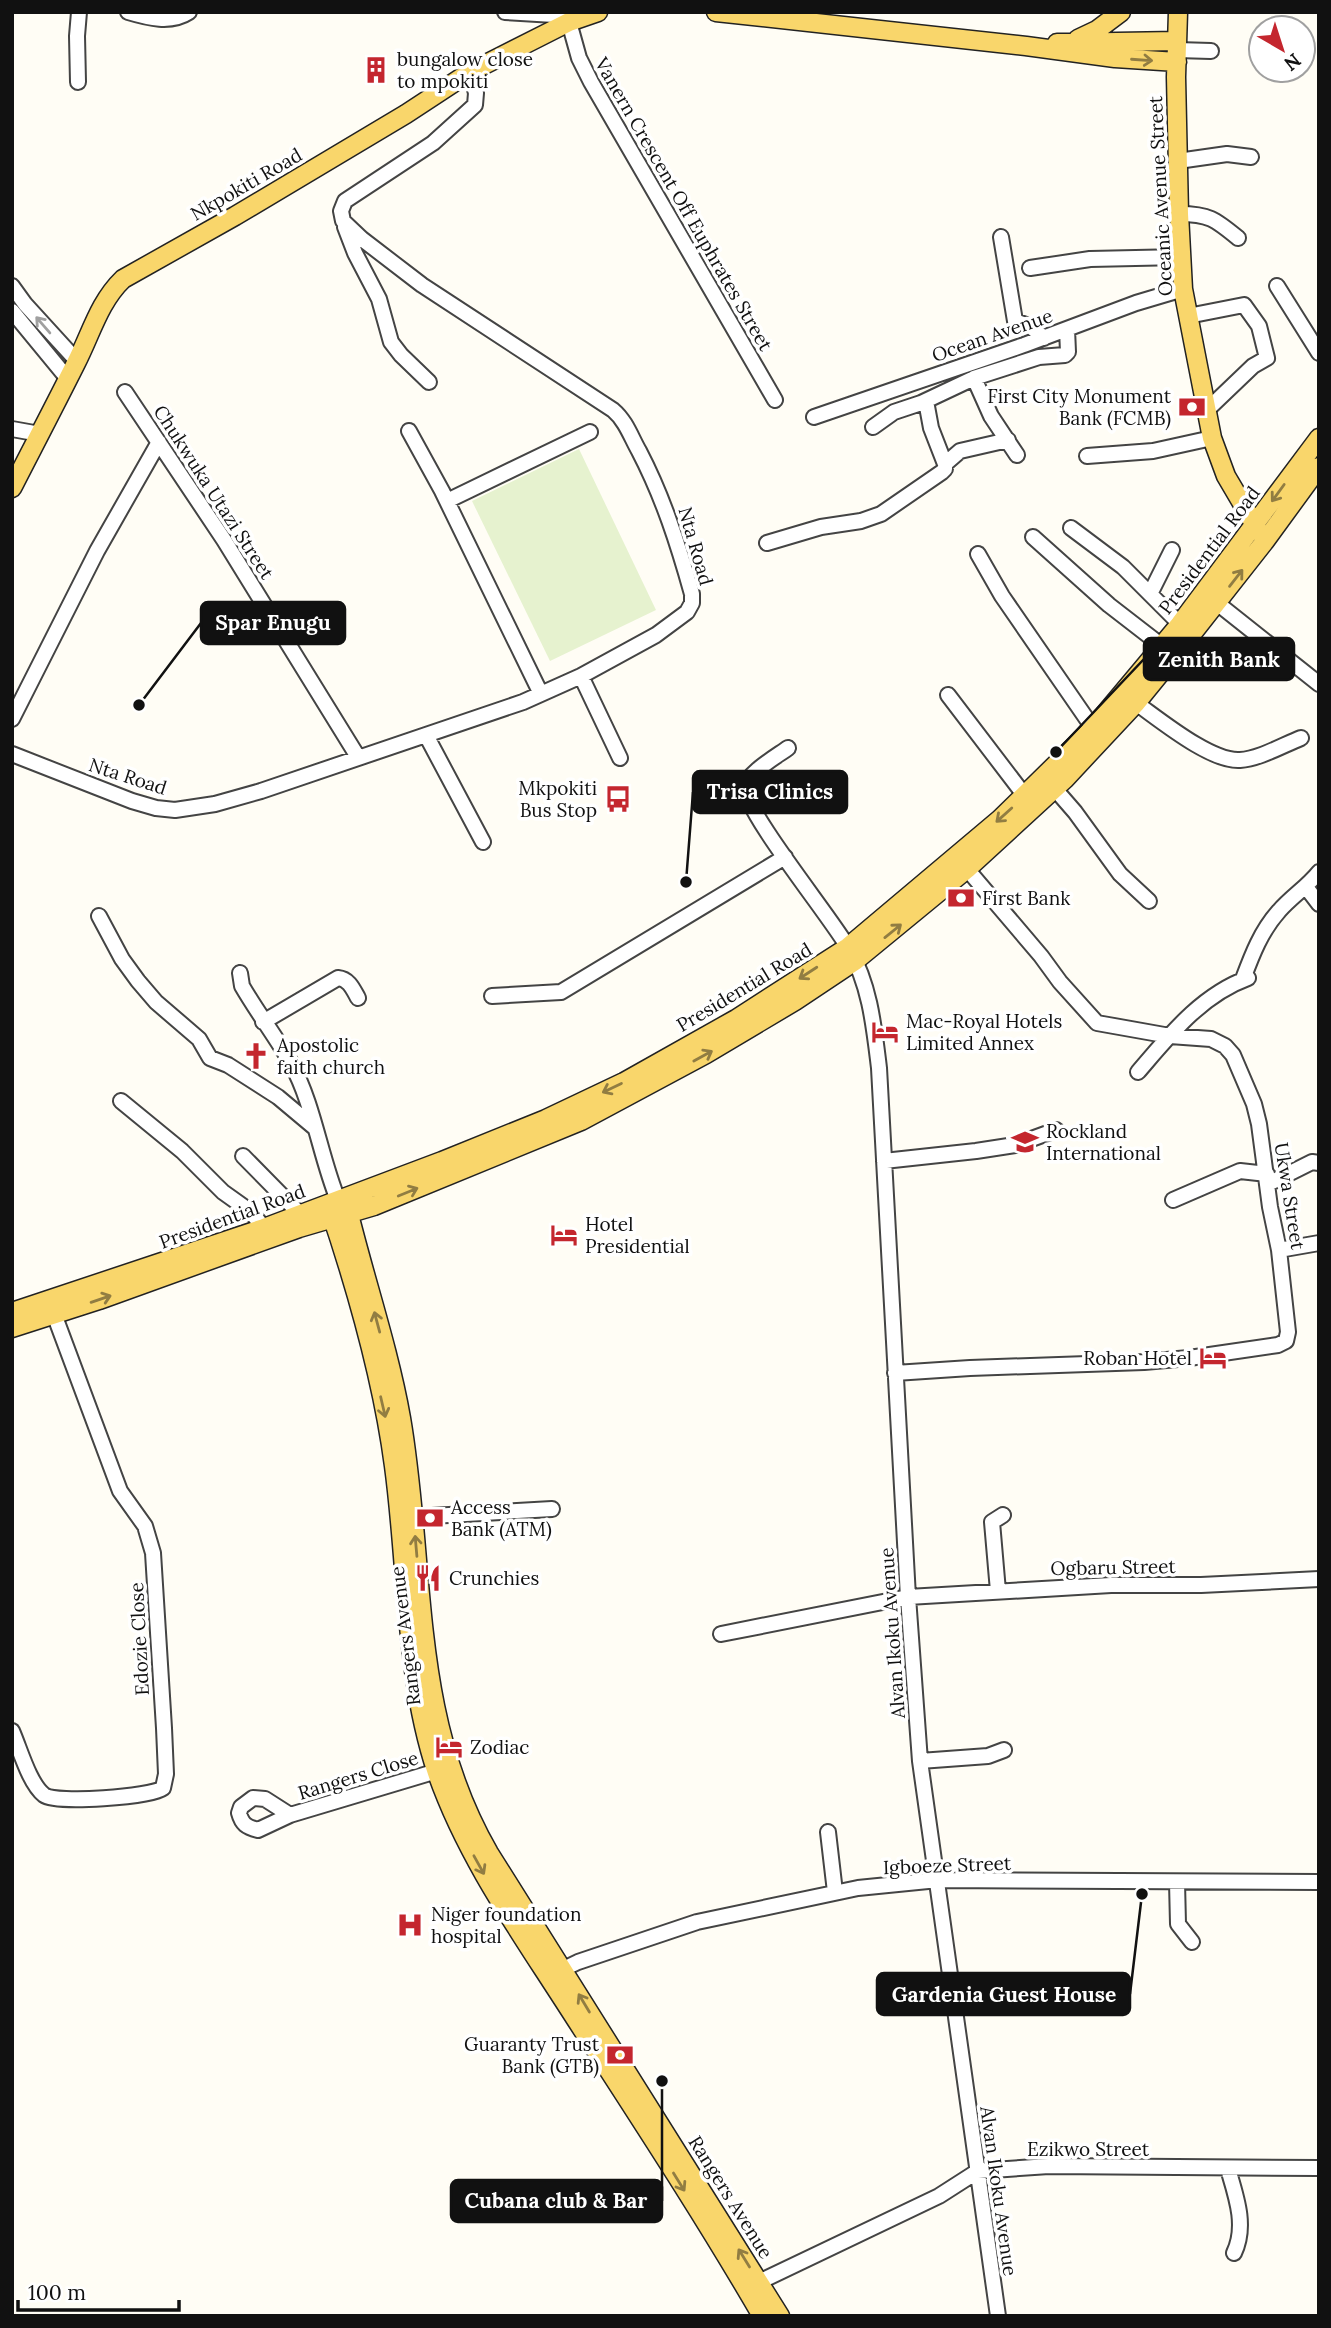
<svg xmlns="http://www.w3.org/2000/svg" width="1331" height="2328" viewBox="0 0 1331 2328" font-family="Lora,serif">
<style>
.pitch{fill:#e6f2cf}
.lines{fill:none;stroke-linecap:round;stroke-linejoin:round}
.minor-casing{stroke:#444;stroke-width:18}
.major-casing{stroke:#222;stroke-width:21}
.minor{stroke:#fff;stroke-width:14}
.major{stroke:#f9d66b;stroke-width:18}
.oneway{stroke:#917d42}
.oneway2{stroke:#a0a0a0}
.labels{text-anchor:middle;stroke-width:7;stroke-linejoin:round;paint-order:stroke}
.poi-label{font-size:19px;fill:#111;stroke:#fff;text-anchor:start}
.street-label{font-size:19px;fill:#111;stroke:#fff}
.leader{fill:none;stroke:#111;stroke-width:2.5}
.callout-dot{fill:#111;stroke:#fff;stroke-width:2.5}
.callout{fill:#111;stroke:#111;stroke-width:2.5}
.callout-label{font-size:21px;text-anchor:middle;font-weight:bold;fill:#fff}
</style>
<rect width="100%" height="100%" fill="#fffdf5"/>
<path class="pitch" d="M579,449L656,610L550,661L472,501Z"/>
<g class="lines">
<defs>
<path id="minor" d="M128,12C148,18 171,24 189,12
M505,12L554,15L569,22L579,58L591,82L775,400
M1177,50L1211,51
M78,82L77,36L79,12
M1178,161L1227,154L1251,157
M1179,214C1209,214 1215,219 1238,238
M345,227L355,253L379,299L391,342L401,355L429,382
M1001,237L1015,321L1031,327L1044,338
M1030,268L1090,259L1181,257
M12,286L25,304L77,361
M1277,286L1319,353
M12,311L68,379
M1188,316L1244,305L1259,326L1267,358L1253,366L1207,410
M974,378L991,416L1017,455
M125,392L224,540L358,757
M814,417L1024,345L1136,303L1183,289
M873,427L894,412L921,403L974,378L1039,357L1065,355L1068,352L1067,329
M12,429L40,434
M409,431L442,491L541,694
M1087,456L1153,451L1212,438
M945,464L960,451L1008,440
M447,501L590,432
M1071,528L1123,567L1180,624
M1033,537L1109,605L1162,646L1170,647
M767,543L821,527L861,521L881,514L942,472L945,469V464L931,428L926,401
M978,554L1002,596L1093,728
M1150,594L1172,550
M1217,603L1319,684
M581,676L620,758
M948,695L1025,796
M1136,703C1160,720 1211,762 1240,760C1259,759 1283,745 1301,738
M12,719L97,551L159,442
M426,735L483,842
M788,748C777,756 746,774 745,787C744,811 833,920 849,949C870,985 874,1027 879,1068L908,1597L920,1761L998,2316
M12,754L132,801L156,808L175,810L215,804L261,791L523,702L581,676L656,635L687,612L692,603V594C678,544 663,497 639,451C631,437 626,421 613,410L422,285L362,239L343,221L341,211L345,201L433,143L475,105L476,93L470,72
M1055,789L1075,812L1120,874L1149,901
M1306,887L1319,904
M99,916L122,959L138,981L156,1002L199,1039L210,1058L228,1065L278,1097L315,1128
M240,973L242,986C257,1012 276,1037 291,1063C314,1105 320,1156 338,1200
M1243,979C1252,955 1261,931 1279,911C1291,897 1307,887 1319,872
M492,996L561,992L785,857
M263,1022L338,978C349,979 353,989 358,998
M1138,1072C1169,1036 1201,995 1248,978
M121,1101L182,1151L223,1192L251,1212L264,1228
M243,1156L300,1214
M884,1161L976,1151L1015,1145L1056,1130
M1268,1184L1312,1162L1319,1163
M1173,1200L1240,1171L1267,1174
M1279,1250L1319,1243
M895,1373L970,1368L1144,1362L1189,1358L1278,1345L1286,1341L1288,1332L1279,1250L1270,1207L1259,1124L1254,1104L1233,1055L1225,1046L1211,1039L1170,1036L1097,1023L1060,982L1041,956L967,869
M414,1517L552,1509
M998,1591L992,1522L1003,1515
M721,1634L908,1597L1111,1585H1201L1319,1579
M12,1731C20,1749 29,1783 44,1795C56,1804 151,1797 163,1788L166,1774L164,1728L153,1553L145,1526L120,1491L54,1314
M920,1761L988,1756L1004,1750
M290,1815L265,1799L253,1798L241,1807L239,1813C242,1824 246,1827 258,1830L290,1815L437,1771
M828,1832L835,1892
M1177,1882L1178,1924L1192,1942
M553,1974L578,1962L697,1922L858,1888L938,1880L1319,1882
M1228,2169C1236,2196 1247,2226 1234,2253
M759,2282L939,2196L978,2171L1049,2166L1319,2168"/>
<path id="major" d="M716,12L1026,46L1115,58L1177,62
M1178,12L1176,77L1179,214L1183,289L1212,438L1226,476L1259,532
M1078,39L1097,30L1121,12
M1057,43L1177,41
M12,488C33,447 55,405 76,363C91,334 99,302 123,279L235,216L406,114L470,72L569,22L598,12
M346,1202C363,1274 388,1345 401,1418C427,1569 409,1715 489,1853L780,2316
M329,1207C356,1287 383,1382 394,1466C408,1569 404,1674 437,1773C466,1856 517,1928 564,2001C631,2105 700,2209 762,2316
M12,1312L264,1228L442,1161L546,1119L624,1082L736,1019L848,947L1000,819L1093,728L1180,624L1319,438
M12,1328L99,1300L299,1228L374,1206L581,1121L706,1054L795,1001L855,961L967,869L1065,779L1136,703L1180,649L1265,541L1319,467"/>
</defs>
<use href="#minor" class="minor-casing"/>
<use href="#major" class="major-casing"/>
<use href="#minor" class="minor"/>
<use href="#major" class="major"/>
</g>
<defs><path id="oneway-shaft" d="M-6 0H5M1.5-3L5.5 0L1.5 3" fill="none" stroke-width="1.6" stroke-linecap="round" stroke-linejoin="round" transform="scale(1.75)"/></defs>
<g class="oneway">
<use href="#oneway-shaft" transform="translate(1142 60) rotate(4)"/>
<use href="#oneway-shaft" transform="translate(1278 493) rotate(126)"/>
<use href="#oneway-shaft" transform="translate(1236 578) rotate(-52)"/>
<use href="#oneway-shaft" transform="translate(1004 815) rotate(138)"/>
<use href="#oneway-shaft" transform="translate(893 931) rotate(-39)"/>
<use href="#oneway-shaft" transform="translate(808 973) rotate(147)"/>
<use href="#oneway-shaft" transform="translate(703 1056) rotate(-29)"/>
<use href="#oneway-shaft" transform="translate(612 1088) rotate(154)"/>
<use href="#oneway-shaft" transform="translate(408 1192) rotate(-22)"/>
<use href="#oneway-shaft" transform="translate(101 1299) rotate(-19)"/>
<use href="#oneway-shaft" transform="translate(377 1322) rotate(-105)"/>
<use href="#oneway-shaft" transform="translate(383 1407) rotate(77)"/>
<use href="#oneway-shaft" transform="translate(416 1546) rotate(-95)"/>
<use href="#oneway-shaft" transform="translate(479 1865) rotate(61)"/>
<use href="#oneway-shaft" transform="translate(584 2003) rotate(-121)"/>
<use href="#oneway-shaft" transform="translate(679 2182) rotate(58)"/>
<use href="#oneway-shaft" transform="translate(744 2258) rotate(-122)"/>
</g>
<use class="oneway2" href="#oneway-shaft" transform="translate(43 325) rotate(-131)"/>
<defs>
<symbol id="building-bare" viewBox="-9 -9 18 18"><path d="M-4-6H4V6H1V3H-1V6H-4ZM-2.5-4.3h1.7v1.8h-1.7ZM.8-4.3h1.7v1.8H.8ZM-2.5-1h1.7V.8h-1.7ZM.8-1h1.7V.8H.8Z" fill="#c4262e" stroke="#fff" stroke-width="2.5" paint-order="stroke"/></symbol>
<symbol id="bank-bare" viewBox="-9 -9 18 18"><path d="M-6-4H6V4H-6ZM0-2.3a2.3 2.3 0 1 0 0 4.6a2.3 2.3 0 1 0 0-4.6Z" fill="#c4262e" stroke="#fff" stroke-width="2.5" paint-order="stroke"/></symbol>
<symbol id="bus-bare" viewBox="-9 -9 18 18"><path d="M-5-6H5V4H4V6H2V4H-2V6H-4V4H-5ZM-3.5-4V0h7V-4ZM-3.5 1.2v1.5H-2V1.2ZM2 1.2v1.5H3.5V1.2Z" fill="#c4262e" stroke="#fff" stroke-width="2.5" paint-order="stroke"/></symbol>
<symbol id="hotel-bare" viewBox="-9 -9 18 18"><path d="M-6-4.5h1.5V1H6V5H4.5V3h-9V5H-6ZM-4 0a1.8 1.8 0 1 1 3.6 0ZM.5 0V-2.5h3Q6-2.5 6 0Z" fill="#c4262e" stroke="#fff" stroke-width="2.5" paint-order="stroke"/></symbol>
<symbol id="church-bare" viewBox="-9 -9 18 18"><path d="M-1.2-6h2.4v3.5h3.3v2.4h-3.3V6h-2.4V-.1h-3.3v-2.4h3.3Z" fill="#c4262e" stroke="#fff" stroke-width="2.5" paint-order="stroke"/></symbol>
<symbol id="university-bare" viewBox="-9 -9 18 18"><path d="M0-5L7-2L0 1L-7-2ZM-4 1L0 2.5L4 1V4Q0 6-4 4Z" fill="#c4262e" stroke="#fff" stroke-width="2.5" paint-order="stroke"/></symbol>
<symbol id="restaurant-bare" viewBox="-9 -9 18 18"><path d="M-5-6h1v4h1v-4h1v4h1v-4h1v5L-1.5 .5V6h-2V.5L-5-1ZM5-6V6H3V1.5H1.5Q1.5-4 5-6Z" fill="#c4262e" stroke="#fff" stroke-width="2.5" paint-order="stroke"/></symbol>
<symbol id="hospital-bare" viewBox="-9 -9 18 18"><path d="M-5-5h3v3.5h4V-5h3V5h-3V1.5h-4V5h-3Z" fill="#c4262e" stroke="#fff" stroke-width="2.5" paint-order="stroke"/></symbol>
</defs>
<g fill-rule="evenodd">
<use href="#building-bare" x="357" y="51" width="38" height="38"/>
<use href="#bank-bare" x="1173" y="388" width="38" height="38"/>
<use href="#bus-bare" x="599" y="780" width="38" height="38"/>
<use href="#bank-bare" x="942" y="879" width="38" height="38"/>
<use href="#hotel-bare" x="866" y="1013" width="38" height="38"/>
<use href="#church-bare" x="237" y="1037" width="38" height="38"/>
<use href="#university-bare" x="1006" y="1123" width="38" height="38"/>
<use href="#hotel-bare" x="545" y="1216" width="38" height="38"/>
<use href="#hotel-bare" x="1194" y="1339" width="38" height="38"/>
<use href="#bank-bare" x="411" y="1499" width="38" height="38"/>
<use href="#restaurant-bare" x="409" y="1559" width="38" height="38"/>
<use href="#hotel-bare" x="430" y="1728" width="38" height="38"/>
<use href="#hospital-bare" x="391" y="1906" width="38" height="38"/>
<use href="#bank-bare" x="601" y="2036" width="38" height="38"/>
</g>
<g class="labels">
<g class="poi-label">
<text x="397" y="66">bungalow close<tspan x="397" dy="22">to mpokiti</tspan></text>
<text x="1171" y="403" text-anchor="end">First City Monument<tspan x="1171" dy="22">Bank (FCMB)</tspan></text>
<text x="597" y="795" text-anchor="end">Mkpokiti<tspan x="597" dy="22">Bus Stop</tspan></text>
<text x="982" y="905">First Bank</text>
<text x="906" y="1028">Mac-Royal Hotels<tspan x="906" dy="22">Limited Annex</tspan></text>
<text x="277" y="1052">Apostolic<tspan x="277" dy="22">faith church</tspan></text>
<text x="1046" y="1138">Rockland<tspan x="1046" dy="22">International</tspan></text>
<text x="585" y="1231">Hotel<tspan x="585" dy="22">Presidential</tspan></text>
<text x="1192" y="1365" text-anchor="end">Roban Hotel</text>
<text x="451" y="1514">Access<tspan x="451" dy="22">Bank (ATM)</tspan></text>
<text x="449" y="1585">Crunchies</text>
<text x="470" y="1754">Zodiac</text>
<text x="431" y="1921">Niger foundation<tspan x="431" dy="22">hospital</tspan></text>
<text x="599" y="2051" text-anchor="end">Guaranty Trust<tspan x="599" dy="22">Bank (GTB)</tspan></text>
</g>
<g class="street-label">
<text transform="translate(246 184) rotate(-30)" y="7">Nkpokiti Road</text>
<text transform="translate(1160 196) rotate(-93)" y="7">Oceanic Avenue Street</text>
<text transform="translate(684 204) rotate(60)" y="7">Vanern Crescent Off Euphrates Street</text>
<text transform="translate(992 335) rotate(-19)" y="7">Ocean Avenue</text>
<text transform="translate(214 492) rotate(57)" y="7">Chukwuka Utazi Street</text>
<text transform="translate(696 546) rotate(74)" y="7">Nta Road</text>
<text transform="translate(1209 550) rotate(-53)" y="7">Presidential Road</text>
<text transform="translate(128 776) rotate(18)" y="7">Nta Road</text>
<text transform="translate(744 987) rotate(-31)" y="7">Presidential Road</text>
<text transform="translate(1290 1196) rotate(81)" y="7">Ukwa Street</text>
<text transform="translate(232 1216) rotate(-20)" y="7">Presidential Road</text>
<text transform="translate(1113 1567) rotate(-1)" y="7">Ogbaru Street</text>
<text transform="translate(892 1633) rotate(-94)" y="7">Alvan Ikoku Avenue</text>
<text transform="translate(405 1636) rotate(-97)" y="7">Rangers Avenue</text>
<text transform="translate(139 1639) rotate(-93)" y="7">Edozie Close</text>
<text transform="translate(358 1775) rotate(-17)" y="7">Rangers Close</text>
<text transform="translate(947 1865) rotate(-2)" y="7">Igboeze Street</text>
<text x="1088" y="2156">Ezikwo Street</text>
<text transform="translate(999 2191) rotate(82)" y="7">Alvan Ikoku Avenue</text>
<text transform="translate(731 2197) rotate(58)" y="7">Rangers Avenue</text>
</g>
</g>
<path class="leader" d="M139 705L201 623M1056 752L1144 659M686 882L693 792M1142 1894L1130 1994M662 2081L662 2201"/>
<g class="callout-dot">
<circle cx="139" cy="705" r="7"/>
<circle cx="1056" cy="752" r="7"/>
<circle cx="686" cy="882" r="7"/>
<circle cx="1142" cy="1894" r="7"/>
<circle cx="662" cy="2081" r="7"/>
</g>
<g class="callout">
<rect x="201" y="602" width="144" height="42" rx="7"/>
<rect x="1144" y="638" width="150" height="42" rx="7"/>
<rect x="693" y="771" width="154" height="42" rx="7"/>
<rect x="877" y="1973" width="253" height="42" rx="7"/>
<rect x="451" y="2180" width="211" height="42" rx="7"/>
</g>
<g class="callout-label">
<text x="273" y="630">Spar Enugu</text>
<text x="1219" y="667">Zenith Bank</text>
<text x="770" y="799">Trisa Clinics</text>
<text x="1004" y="2002">Gardenia Guest House</text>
<text x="556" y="2208">Cubana club &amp; Bar</text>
</g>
<rect width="1331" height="2328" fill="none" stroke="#111111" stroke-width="28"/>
<g transform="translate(1282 49) rotate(141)"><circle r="33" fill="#ffffff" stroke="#a0a0a0" stroke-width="2"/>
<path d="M0-5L12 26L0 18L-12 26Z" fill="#c4262e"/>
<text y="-10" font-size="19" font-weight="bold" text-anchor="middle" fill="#111111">N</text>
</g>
<path d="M18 2300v10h161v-10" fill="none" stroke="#111111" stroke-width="3.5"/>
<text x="28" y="2300" font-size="21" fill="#111111" stroke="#ffffff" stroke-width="5" paint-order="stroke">100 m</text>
</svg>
